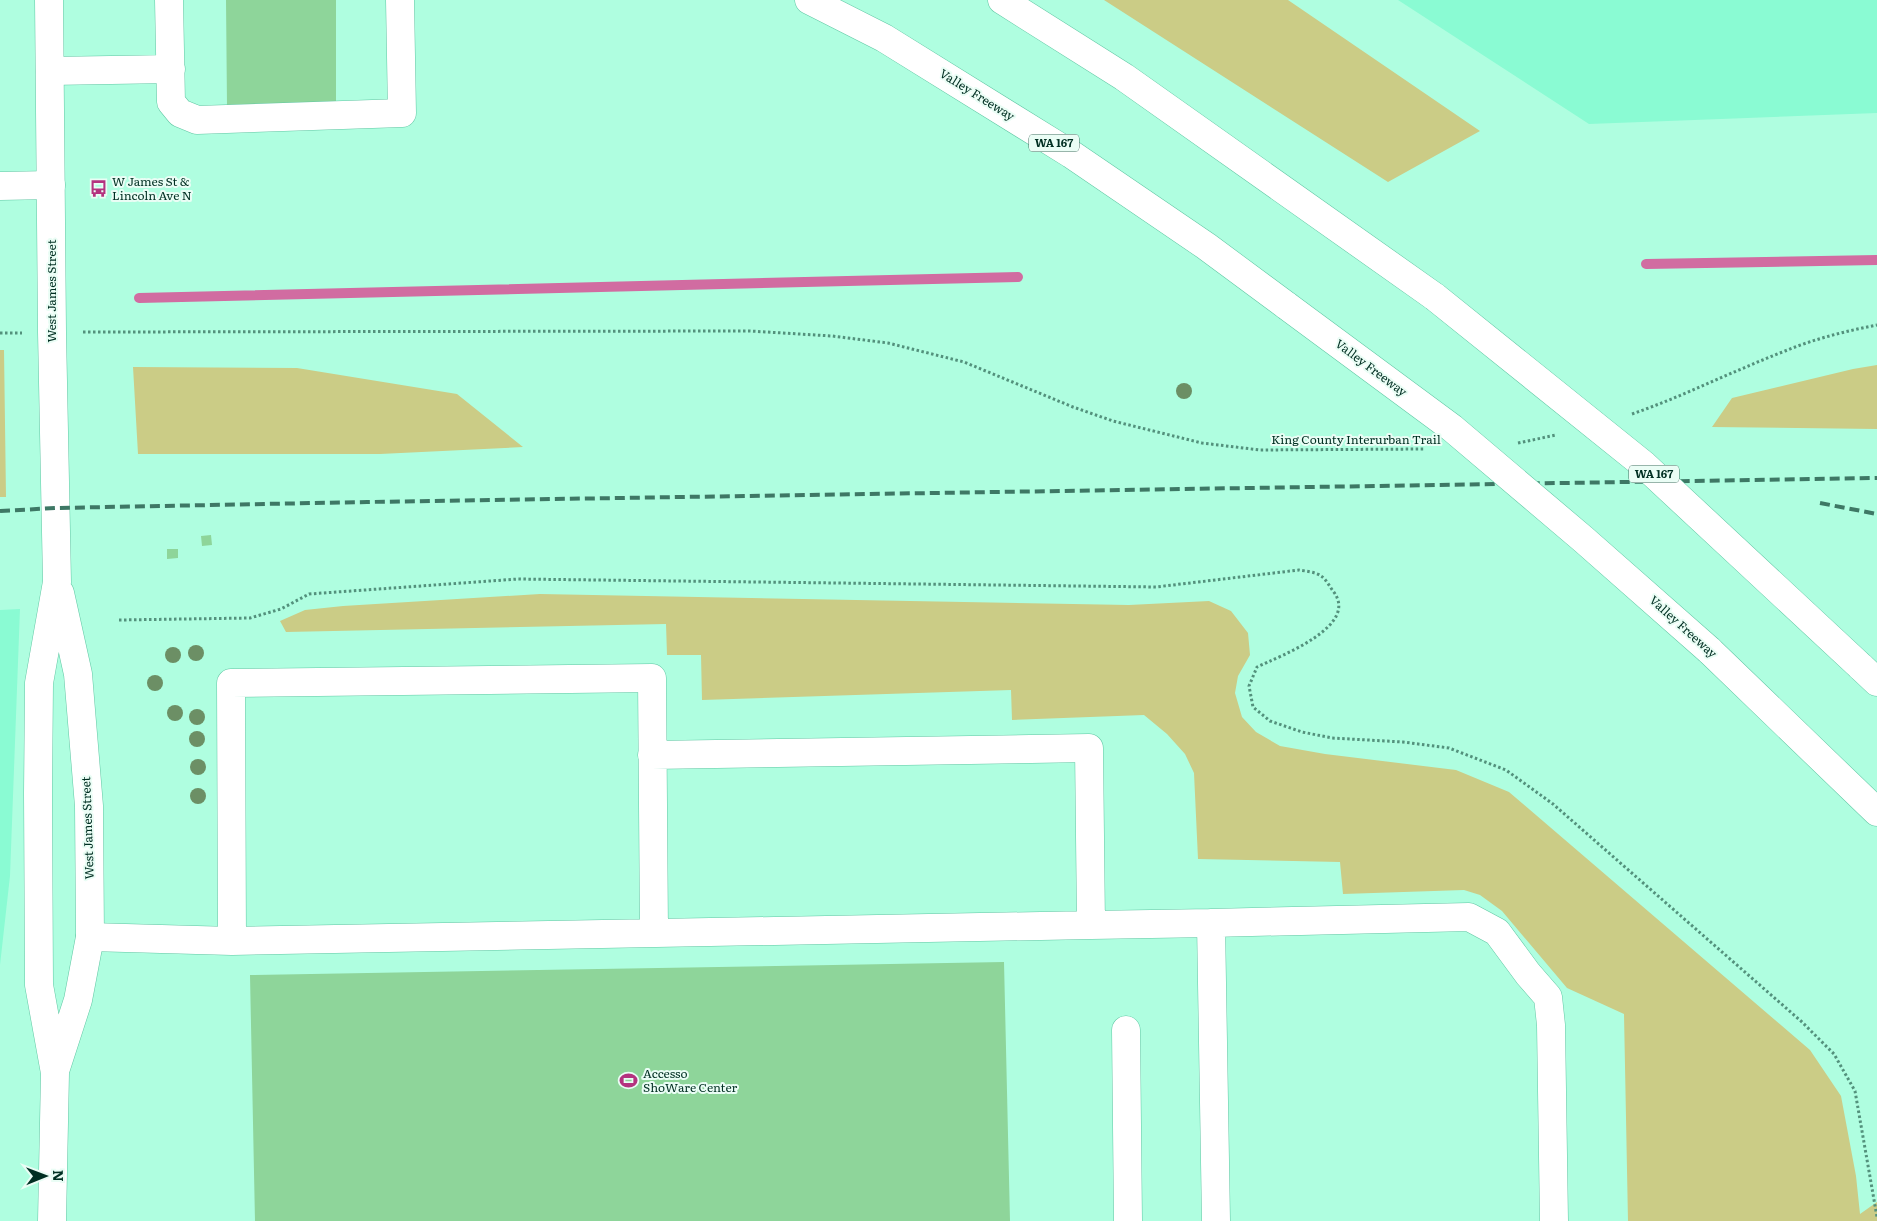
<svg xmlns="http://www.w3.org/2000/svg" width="1877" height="1221" viewBox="0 0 1877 1221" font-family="Literata,serif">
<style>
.built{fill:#8afbd3}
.green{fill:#cbcc86}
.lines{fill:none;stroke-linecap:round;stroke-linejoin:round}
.stream{stroke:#d16ca1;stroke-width:10}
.building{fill:#8ed59a}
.minor-casing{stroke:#61c7a4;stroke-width:29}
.major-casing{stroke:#61c7a4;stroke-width:29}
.highway-casing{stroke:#61c7a4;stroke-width:29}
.path{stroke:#53917c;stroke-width:3;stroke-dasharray:2.5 2.5;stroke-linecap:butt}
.minor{stroke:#fff;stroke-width:28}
.major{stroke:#fff;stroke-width:28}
.highway{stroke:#fff;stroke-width:28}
.rail{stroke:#3e7865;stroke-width:4;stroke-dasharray:10 5;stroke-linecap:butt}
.highway-bridge-casing{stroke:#61c7a4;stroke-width:29;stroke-linecap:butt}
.highway-bridge{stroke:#fff;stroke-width:28}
.tree{fill:#6c8f65}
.labels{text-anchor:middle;stroke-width:4;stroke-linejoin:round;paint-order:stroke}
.shield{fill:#eafdf5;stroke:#466d61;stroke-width:1}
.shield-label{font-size:11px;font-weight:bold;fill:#002f22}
.street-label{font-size:12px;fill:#002f22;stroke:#eafdf5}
.poi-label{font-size:12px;fill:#002f22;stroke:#eafdf5;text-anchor:start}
</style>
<rect width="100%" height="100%" fill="#affee0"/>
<path class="built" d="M1398,0H1877V113L1589,124Z
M20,609L10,876L0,965V610Z"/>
<path class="green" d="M1104,0H1288L1480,131L1388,182Z
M0,350H4L6,497H0Z
M1877,365V429L1712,427L1732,398L1853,369Z
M133,367L297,368L457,394L523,447L380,454H138Z
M540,594L1129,605L1209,601L1231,611L1248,633L1250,655L1238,676L1235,693L1242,717L1256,732L1280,746L1325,754L1456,770L1509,792L1810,1050L1841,1096L1856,1176L1860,1214L1877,1202V1221H1628L1624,1014L1567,988L1502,911L1480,895L1464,890L1343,894L1340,862L1198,859L1194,773L1185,754L1167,734L1144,715L1012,720L1011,690L702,700L701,655H667L666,624L286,632L280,621L305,610L343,606Z"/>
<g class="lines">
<path class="stream" d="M1646,264L1877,260
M139,298L1018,277"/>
</g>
<path class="building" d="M226,0H336V105L227,106Z
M211,535L212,545L202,546L201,536Z
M167,549H178V558L167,559Z
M1004,962L1010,1221H255L250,975Z"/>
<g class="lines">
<defs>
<path id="minor" d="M169,0L171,102L180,113L197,120L402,113L400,0
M50,71L171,69
M0,186L51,185
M652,755L1089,748L1091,925L1211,923L1216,1221
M1211,923L1469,917L1497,932L1528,974L1548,997L1551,1025L1554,1221
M90,937L232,941L1091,925
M232,941L231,683L652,678L654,932
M1126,1030L1128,1221"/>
<path id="major" d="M49,0L52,332L57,582L39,683L38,794L39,985L55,1073L52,1221
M56,1068L78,1000L90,937L89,806L78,674L60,593"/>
<path id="highway" d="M809,0L884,38L1071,154L1206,246L1287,306
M1002,0L1124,77L1435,297
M1709,650L1877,812
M1860,666L1877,682"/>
</defs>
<use href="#minor" class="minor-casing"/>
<use href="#major" class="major-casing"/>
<use href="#highway" class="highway-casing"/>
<path class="path" d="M83,332L750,331L832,336L888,343L964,362L1073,407L1113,421L1202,443L1260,450L1424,449
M0,333H22
M1632,414C1684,396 1733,371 1785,351C1814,339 1846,331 1877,325
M1518,443L1556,435
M119,620L250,618L281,609L309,594L518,579L1156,587L1299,570C1305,571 1316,572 1321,576C1326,579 1330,587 1333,591C1361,626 1280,656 1257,667L1249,686L1253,707L1270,721L1302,732L1332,738L1403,742L1449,748L1506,770L1553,804L1802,1022L1834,1054L1855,1091L1877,1217"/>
<use href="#minor" class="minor"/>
<use href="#major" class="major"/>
<use href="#highway" class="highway"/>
<path class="rail" d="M1820,503L1877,514
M0,511L56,508L367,502L1877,478"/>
<defs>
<path id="highway-bridge" d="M1435,297L1644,465L1860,666
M1287,306L1452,428L1583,539L1709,650"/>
</defs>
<use href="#highway-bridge" class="highway-bridge-casing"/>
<use href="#highway-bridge" class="highway-bridge"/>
</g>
<g class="tree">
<circle cx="1184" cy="391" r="8"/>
<circle cx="196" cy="653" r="8"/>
<circle cx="173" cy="655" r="8"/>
<circle cx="155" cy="683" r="8"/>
<circle cx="175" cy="713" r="8"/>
<circle cx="197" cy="717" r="8"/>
<circle cx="197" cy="739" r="8"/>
<circle cx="198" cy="767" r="8"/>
<circle cx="198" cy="796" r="8"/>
</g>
<defs>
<symbol id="bus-bare" viewBox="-9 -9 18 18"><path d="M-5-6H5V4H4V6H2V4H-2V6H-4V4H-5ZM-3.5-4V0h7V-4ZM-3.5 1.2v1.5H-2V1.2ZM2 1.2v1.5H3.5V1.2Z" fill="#b4337f" stroke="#eafdf5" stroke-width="2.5" paint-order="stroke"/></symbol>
<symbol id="stadium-bare" viewBox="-9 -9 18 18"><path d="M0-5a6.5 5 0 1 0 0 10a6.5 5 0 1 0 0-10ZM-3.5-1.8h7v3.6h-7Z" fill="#b4337f" stroke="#eafdf5" stroke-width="2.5" paint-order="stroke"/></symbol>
</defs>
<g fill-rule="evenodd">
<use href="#bus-bare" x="86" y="176" width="25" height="25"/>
<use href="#stadium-bare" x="616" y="1068" width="25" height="25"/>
</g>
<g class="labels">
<g class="shield">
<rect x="1029" y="134.5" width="50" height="17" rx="4"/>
<rect x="1629" y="465.5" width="50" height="17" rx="4"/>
</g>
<g class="shield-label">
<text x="1054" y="147">WA 167</text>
<text x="1654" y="478">WA 167</text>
</g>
<g class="street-label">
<text transform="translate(977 95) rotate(32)" y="4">Valley Freeway</text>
<text transform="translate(52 291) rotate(-90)" y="4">West James Street</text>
<text transform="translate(1371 368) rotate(37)" y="4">Valley Freeway</text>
<text x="1356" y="444">King County Interurban Trail</text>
<text transform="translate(1683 627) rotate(42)" y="4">Valley Freeway</text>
<text transform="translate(88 828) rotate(-92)" y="4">West James Street</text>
</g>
<g class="poi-label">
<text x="112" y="186">W James St &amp;<tspan x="112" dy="14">Lincoln Ave N</tspan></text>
<text x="643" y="1078">Accesso<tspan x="643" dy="14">ShoWare Center</tspan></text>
</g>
</g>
<g transform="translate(45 1176) rotate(89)" stroke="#eafdf5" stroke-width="4" paint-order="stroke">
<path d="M0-4L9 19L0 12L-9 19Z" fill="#002f22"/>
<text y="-8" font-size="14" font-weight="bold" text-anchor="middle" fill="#002f22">N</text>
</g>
</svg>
